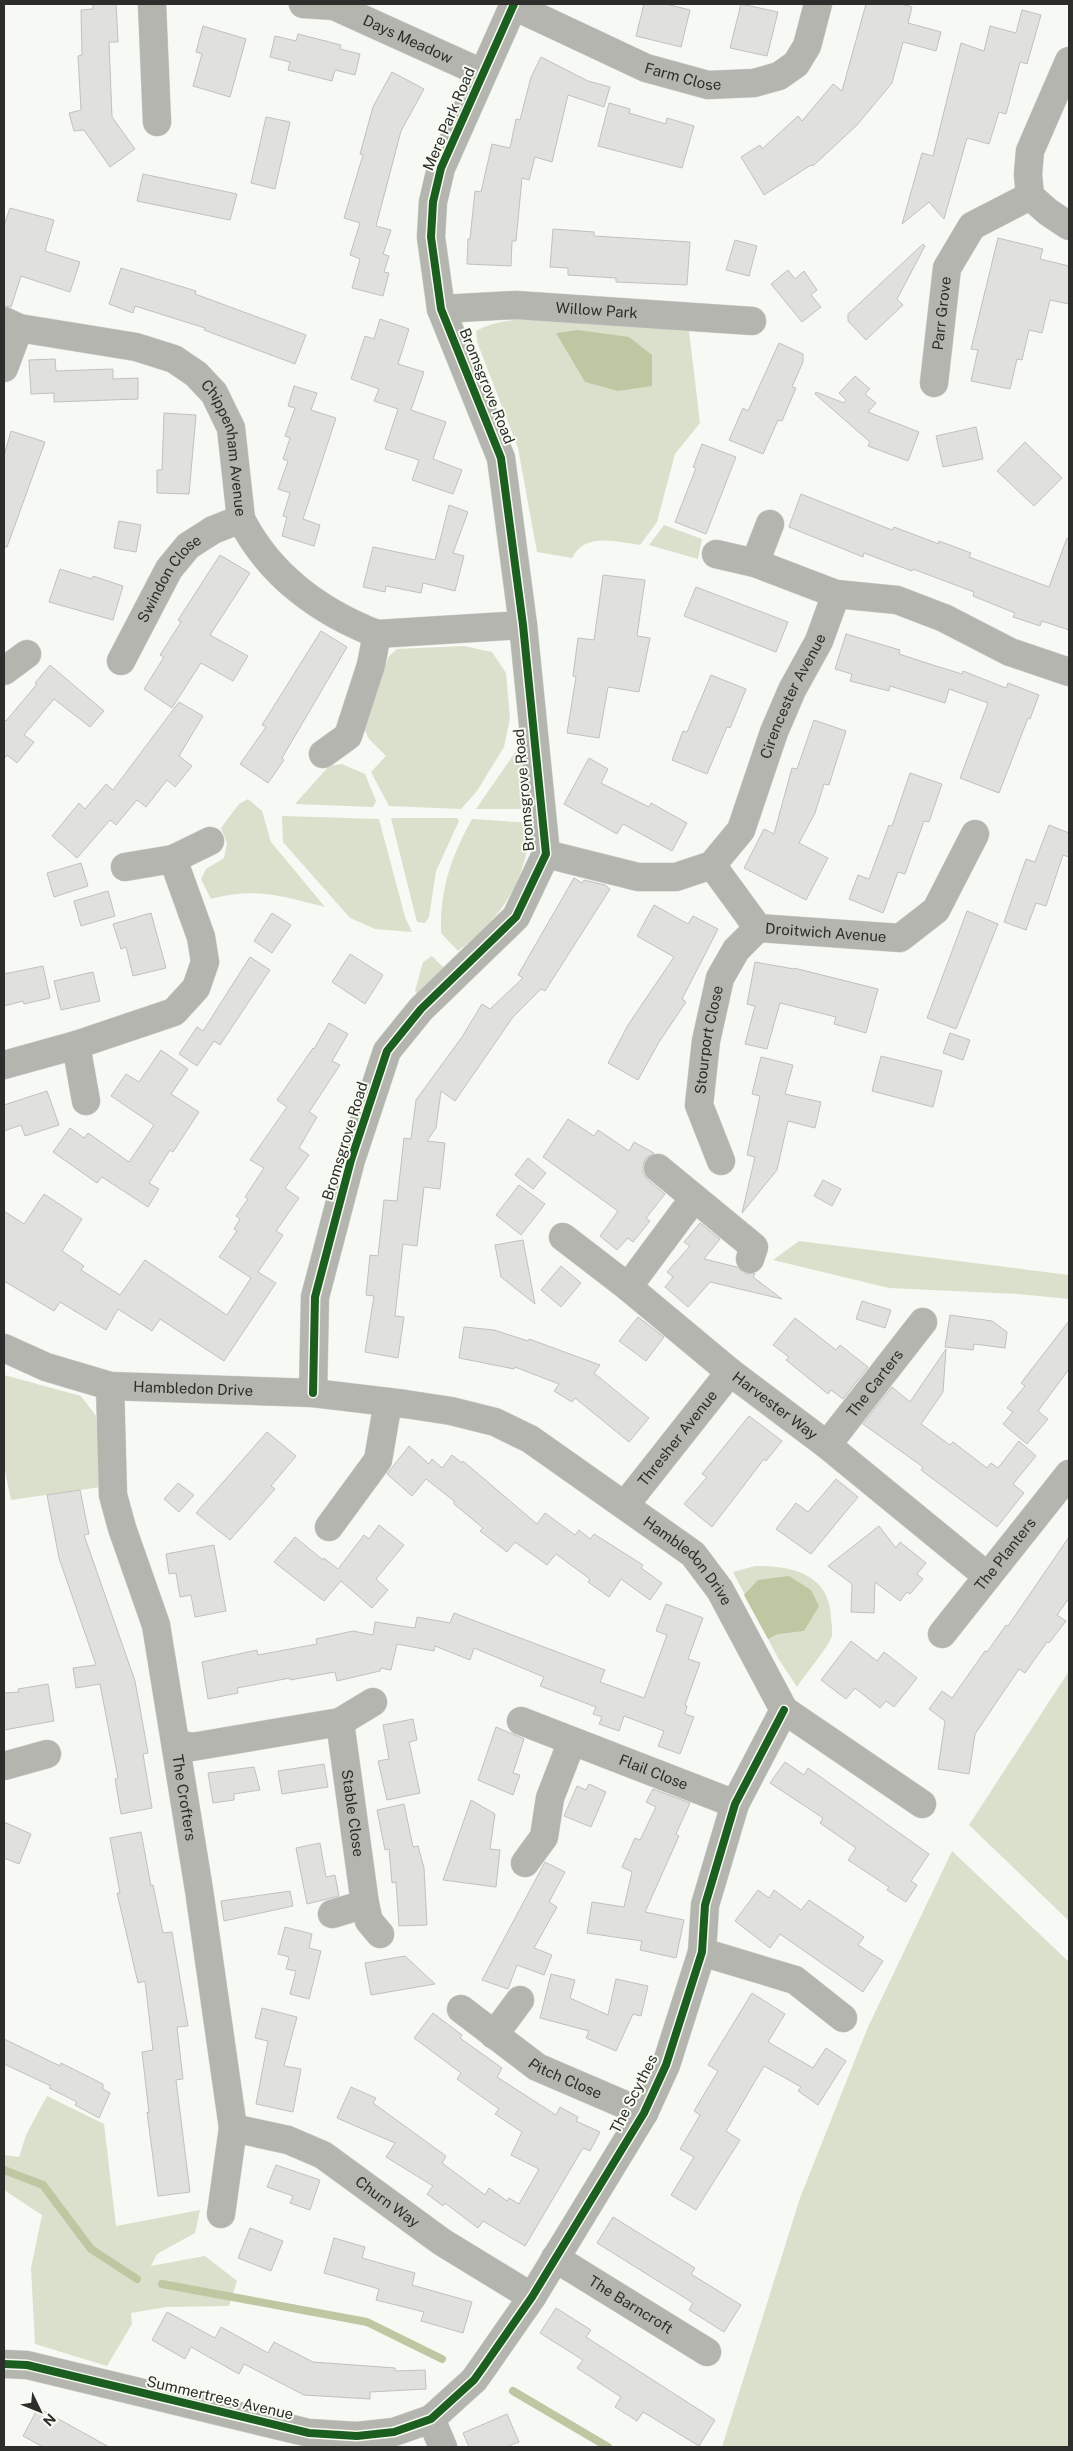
<svg xmlns="http://www.w3.org/2000/svg" width="1073" height="2451" viewBox="0 0 1073 2451" font-family="'Public Sans',sans-serif">
<style>
.green{fill:#dae0cb}
.water{fill:#bfc7a2}
.lines{fill:none;stroke-linecap:round;stroke-linejoin:round}
.stream{stroke:#bfc7a2;stroke-width:8}
.building{fill:#e0e1de;stroke:#c1c1be}
.minor-casing{stroke:#d3d4d1;stroke-width:29}
.minor{stroke:#b3b5ae;stroke-width:28}
.cycleway-casing{stroke:#f8fbf2;stroke-width:11}
.cycleway{stroke:#1b5e20;stroke-width:8}
.labels{text-anchor:middle;stroke-width:4;stroke-linejoin:round;paint-order:stroke}
.street-label{font-size:15px;fill:#2d2e2b;stroke:#f8fbf2}
</style>
<rect width="100%" height="100%" fill="#f7f9f4"/>
<path class="green" d="M546,319L689,331L700,423L675,454L657,522L640,545C616,542 585,532 572,558L537,552L518,448L477,342L476,331C497,319 522,319 546,319Z
M664,525L702,539L698,559L649,545Z
M464,646L492,652L506,673L510,718L504,747L477,791L461,809L389,806L371,772L386,756L369,739L362,724L389,656L397,649Z
M525,738L534,809H476Z
M342,764L365,774L376,801L373,807L295,804L329,766Z
M248,799L262,811L271,842L325,907C279,896 258,887 211,899L201,879L206,869L224,858L227,843L221,828L239,804Z
M282,816L379,819L405,917L412,932L375,929L350,918L283,842Z
M391,818H457L459,821L436,871L429,917L425,923L417,922Z
M472,819L531,823C526,882 503,916 458,951L441,933C440,889 451,857 472,819Z
M432,956L444,968L417,994L415,991L423,962Z
M799,1241L1069,1275V1299L1018,1294L889,1288L773,1260Z
M4,1375L81,1396L96,1416L101,1487L11,1500L4,1466Z
M755,1566C791,1566 829,1573 831,1617C831,1622 833,1630 832,1636C829,1646 804,1676 797,1687L778,1658L733,1572Z
M1069,1671V1921L969,1825Z
M952,1851L1069,1962V2447H722L800,2198L868,2027Z
M47,2096L104,2124L116,2226L200,2210L195,2233L157,2254L151,2266L205,2256L237,2281L229,2306L166,2307L131,2313L132,2324L107,2366L35,2344L31,2268L42,2215L4,2190V2155L19,2157L26,2135Z"/>
<path class="water" d="M578,330L629,337L652,355V386L618,391L585,382L556,333Z
M789,1576L811,1590L819,1606L804,1631L778,1634L768,1639L744,1595L758,1580Z"/>
<g class="lines">
<path class="stream" d="M4,2170L43,2185L91,2249L137,2279
M162,2284L367,2322L442,2359
M513,2391L608,2447"/>
</g>
<path class="building" d="M93,4H116L118,42H109L112,117L135,149L110,167L84,130L74,131L69,113L81,110L78,56L82,55L81,10L93,9Z
M644,4H666L690,10L681,47L636,36Z
M741,4L778,12L767,56L730,48Z
M866,4H901L912,7L908,23L941,32L936,51L903,42L892,83L857,125L813,166L811,165L764,195L741,157L760,145L762,149L798,116L802,121L833,84L842,91Z
M1022,10L1041,15L1027,64L1020,62L1006,114L999,112L989,144L967,138L944,219L929,202L902,224L922,153L933,156L961,43L984,51L990,26L1016,33Z
M203,26L246,39L230,97L193,86L202,54L196,52Z
M298,34L341,45L340,49L360,54L355,75L335,70L332,81L288,70L290,62L270,57L275,36L296,41Z
M541,57L588,81L610,87L604,107L568,95L552,162L535,157L529,180L522,178L516,241H512L511,266L467,264L468,239H470L475,191L481,192L492,144L510,148L516,119L520,120L531,77Z
M392,72L424,89L401,131L376,226L391,230L383,254L389,256L384,272L389,273L383,296L352,288L360,259L350,255L360,223L344,218L363,155L360,154L373,107Z
M609,103L630,109L629,113L666,124L667,118L694,126L682,168L598,146Z
M266,117L290,122L275,189L251,183Z
M143,174L237,194L230,220L137,201Z
M10,208L54,220L45,251L80,262L70,292L21,276L11,307L4,306V226Z
M553,229L594,232V236L690,242L687,285L616,282V278L568,275V268L550,267Z
M998,238L1043,249L1040,259L1069,266V304L1050,300L1042,333L1029,330L1022,360L1017,359L1010,389L971,381L978,350L971,349Z
M735,240L757,246L749,276L726,270Z
M923,244L925,246L897,299L903,305L866,340L848,321V314Z
M121,268L196,291L195,294L306,335L295,364L204,330L205,328L135,306L133,313L109,304Z
M788,270L795,279L804,271L817,290L811,295L821,307L802,322L771,284Z
M380,319L409,329L398,364L424,372L411,410L446,422L433,459L462,470L453,494L412,480L419,460L385,449L398,409L374,401L379,389L351,379L365,336L374,339Z
M779,343L803,354V362L792,387L796,388L782,421L778,420L763,454L729,440L743,408L748,411Z
M55,359L56,371L113,369V379L138,378V399L54,402V393L31,394L29,360Z
M855,376L870,389L865,394L876,403L868,412L919,432L908,461L868,446L870,442L815,394L816,392L844,403L846,400L839,393Z
M294,386L317,393L311,410L336,418L303,519L320,525L314,546L282,536L287,517L283,516L290,493L278,489L288,461L283,459L290,438L285,436L295,408L288,406Z
M164,413L196,415L189,494L157,493V470H162Z
M976,427L983,459L943,467L936,436Z
M11,431L45,442L7,547H4V456Z
M1025,442L1062,478L1034,506L997,471Z
M702,444L736,457L706,534L675,522L696,468L693,467Z
M801,494L892,530L894,527L939,544V541L971,553L969,557L1049,587L1067,538L1069,539V630L1042,621L1040,626L1013,617L1015,613L973,596L974,592L913,569L912,571L864,553L863,557L789,527Z
M449,505L468,512L453,553L464,556L455,591L423,583L421,593L386,586L385,592L363,587L373,547L435,560Z
M119,521L141,525L136,552L114,548Z
M220,555L250,573L210,635L248,656L233,681L201,663L172,708L144,689L164,657L160,655L181,622L178,620Z
M60,569L92,579L93,576L123,586L113,620L49,602Z
M603,575L645,580L637,636L650,638L639,692L608,687L599,738L567,733L576,677L573,676L578,638L594,640Z
M696,587L788,622L776,652L684,616Z
M321,631L347,647L282,758L284,760L268,783L240,764L266,727L262,725Z
M846,634L900,650L899,654L936,666L962,674L963,671L1006,688L1008,683L1039,695L1030,719L1028,718L999,793L960,778L988,703L949,689L945,703L890,686L889,691L850,681L852,674L835,669Z
M50,665L104,711L90,727L54,699L24,735L34,742L17,763L7,755L4,759V719L6,721L37,684L35,683Z
M711,675L746,689L730,728L727,727L707,774L672,760L683,731L687,732Z
M179,702L203,716L179,756L192,766L175,787L167,780L146,807L137,800L116,825L110,820L77,858L52,836L79,803L85,809L106,784L113,790Z
M814,720L846,731L829,785L824,784L815,813L799,843L828,858L806,900L744,868L764,829L774,834L792,768L797,769Z
M589,758L608,769L601,783L649,807L651,803L687,823L672,851L623,824L617,834L564,804Z
M910,773L942,784L929,822L924,821L905,874L898,872L883,913L849,899L858,875L869,879L889,825L892,826Z
M1049,825L1069,833V857L1063,855L1046,906L1036,903L1026,930L1004,922L1026,859L1035,862Z
M81,863L88,886L54,897L47,873Z
M574,878L582,883L584,880L605,885L610,889L545,991L541,989L513,1017L455,1101L441,1091L436,1128L427,1141L445,1143L440,1189L424,1187L417,1246L403,1244L395,1316L404,1317L398,1358L365,1352L374,1296L366,1295L370,1255L378,1256L384,1200L397,1201L404,1138L411,1139L416,1100L462,1037L482,1004L490,1009L523,978L518,975Z
M108,891L115,916L81,926L74,901Z
M654,905L688,924L693,916L718,929L682,999L686,1002L659,1042L638,1080L608,1063L628,1025L674,957L637,936Z
M967,911L998,924L956,1029L927,1018Z
M151,913L166,968L133,976L126,947L121,949L113,924Z
M272,913L291,925L272,953L254,941Z
M350,954L383,975L365,1004L332,982Z
M250,957L270,970L220,1045L214,1041L197,1066L179,1054L197,1027L203,1031Z
M755,962L794,969V968L878,989L866,1033L834,1024L836,1017L780,1003L767,1049L745,1044L755,1006L747,1004Z
M43,966L50,998L24,1004L23,1001L4,1006V974Z
M93,972L100,1001L61,1010L54,981Z
M329,1023L348,1034L332,1061L340,1065L309,1112L317,1117L299,1148L309,1155L285,1188L299,1198L276,1231L283,1235L258,1272L276,1283L224,1361L160,1319L152,1331L118,1309L106,1330L60,1302L54,1311L4,1281V1211L24,1224L44,1194L82,1219L62,1251L84,1266L81,1270L120,1295L145,1260L227,1315L251,1278L219,1257L237,1231L234,1229L240,1219L236,1216L248,1199L245,1197L264,1168L250,1160L287,1107L277,1100L313,1048L314,1049Z
M950,1033L970,1040L963,1060L943,1053Z
M161,1050L188,1069L171,1094L199,1112L173,1152L170,1150L149,1183L159,1189L148,1207L102,1177L97,1183L53,1152L70,1128L84,1138L88,1133L129,1162L154,1125L111,1096L126,1074L139,1082Z
M881,1056L942,1071L933,1107L872,1091Z
M761,1057L793,1065L785,1094L821,1102L815,1128L788,1121L777,1170L742,1213L755,1157L747,1155L760,1096L752,1094Z
M47,1091L59,1125L25,1136L21,1125L4,1131V1105Z
M568,1119L594,1136L598,1130L629,1151L634,1142L654,1153L646,1158L643,1165V1173L648,1180L665,1194L646,1218L650,1221L633,1242L628,1238L617,1250L600,1236L618,1211L543,1157Z
M528,1158L546,1173L533,1189L515,1175Z
M823,1180L841,1189L832,1206L814,1196Z
M519,1185L545,1204L521,1235L496,1215Z
M700,1223L720,1239L704,1259L737,1267L746,1274L755,1273L753,1277L782,1299L710,1282L688,1307L665,1287L673,1277L667,1272L690,1246L684,1242Z
M523,1240L535,1304L501,1277L495,1245Z
M561,1266L581,1283L561,1307L541,1290Z
M862,1301L891,1310L885,1328L856,1319Z
M950,1315L992,1321L1007,1332L1005,1348L974,1344L973,1350L945,1347Z
M638,1317L664,1337L646,1361L619,1341Z
M795,1318L836,1350L840,1345L868,1367L843,1399L831,1390L828,1394L786,1360L789,1357L773,1345Z
M1069,1321V1369L1038,1411L1048,1419L1027,1444L1003,1424L1013,1412L1007,1408L1025,1386L1021,1383Z
M464,1327L494,1330L528,1341L529,1339L600,1365L594,1373L649,1418L629,1442L575,1398L572,1402L554,1391L559,1384L515,1367L514,1369L459,1358Z
M946,1349L943,1392L921,1424L950,1445L953,1442L987,1468L991,1463L998,1468L1019,1441L1036,1456L1013,1484L1024,1493L997,1527L921,1470L923,1467L863,1424L892,1387L910,1402Z
M749,1416L782,1441L766,1461L764,1459L712,1527L684,1504L707,1477L702,1474Z
M267,1432L296,1456L271,1486L275,1489L230,1540L196,1513Z
M409,1446L429,1464L432,1459L442,1468L452,1455L462,1463L463,1461L537,1524L545,1513L575,1535L579,1530L590,1539L594,1534L643,1565L641,1568L662,1583L650,1600L621,1579L609,1597L588,1582L590,1579L556,1554L547,1565L515,1542L507,1552L480,1531L483,1528L454,1504V1501L426,1479L412,1496L387,1474Z
M836,1479L858,1497L811,1554L776,1529L796,1503L808,1512Z
M178,1483L194,1495L179,1512L164,1499Z
M80,1490L89,1534L84,1535L135,1681L148,1753L143,1754L152,1808L121,1814L115,1779L118,1778L100,1684L76,1688L73,1668L96,1665L59,1558L47,1495Z
M379,1525L404,1545L376,1579L388,1590L372,1608L341,1581L324,1601L274,1562L295,1537L323,1560L324,1558L338,1569L364,1535L369,1539Z
M879,1526L896,1548L900,1542L926,1563L917,1574L923,1579L910,1594L907,1592L900,1601L875,1582L874,1613L851,1612L852,1584L828,1566Z
M1069,1537V1598L1057,1615L1066,1621L1049,1643L1047,1642L1025,1673L1019,1669L975,1734L969,1774L938,1769L945,1721L929,1709L942,1691L952,1698L985,1651L987,1652L1006,1625L1008,1626Z
M214,1545L226,1611L195,1617L191,1595L180,1597L176,1573L169,1574L166,1554Z
M666,1604L703,1618L688,1659L700,1663L685,1705L687,1706L685,1714L694,1717L680,1754L658,1746L664,1731L624,1716L619,1731L599,1724L602,1717L593,1714L596,1707L540,1686L544,1677L474,1648L470,1660L435,1646L434,1651L397,1644L391,1670L381,1668L380,1671L337,1681L335,1672L290,1680V1678L237,1688L238,1693L208,1699L202,1662L257,1650L258,1655L317,1644L316,1639L353,1631L373,1635L375,1622L415,1628L417,1617L450,1623L454,1613L605,1670L600,1682L644,1698L667,1635L656,1631Z
M851,1641L877,1661L884,1652L917,1678L894,1707L886,1701L880,1708L855,1688L846,1699L821,1680Z
M48,1684L54,1721L4,1730V1693L19,1692L18,1689Z
M413,1719L417,1740L409,1742L420,1793L387,1800L378,1761L389,1759L383,1725Z
M496,1727L524,1739L513,1773L520,1775L513,1795L478,1780Z
M785,1762L804,1775L808,1768L929,1854L911,1881L917,1885L906,1902L887,1890L889,1887L848,1860L856,1848L820,1823L823,1818L770,1783Z
M324,1764L328,1787L282,1794L278,1771Z
M254,1767L260,1790L234,1794V1800L213,1803L208,1773Z
M589,1784L606,1792L591,1827L564,1816L577,1786L586,1790Z
M653,1789L690,1803L676,1834L679,1836L645,1912L684,1920L676,1958L640,1950L642,1941L587,1933L592,1902L624,1907L632,1872L622,1867L635,1838L640,1840L656,1807L646,1802Z
M471,1800L495,1814L490,1849L500,1850L496,1887L443,1880Z
M404,1804L413,1847L418,1846L424,1868L427,1925L399,1926L396,1882L392,1883L389,1849L385,1850L377,1810Z
M4,1822L31,1834L19,1864L4,1858Z
M141,1832L151,1886L153,1885L163,1933L172,1932L188,2026L177,2027L183,2079L176,2080L190,2192L158,2196L147,2112L149,2113L142,2052L153,2050L145,1981L138,1983L117,1893H120L110,1838Z
M320,1843L326,1877L335,1875L339,1896L307,1904L296,1848Z
M545,1862L565,1872L549,1902L557,1907L534,1948L552,1955L544,1975L517,1965L508,1989L482,1980Z
M758,1890L769,1898L774,1890L801,1910L809,1900L864,1937L858,1945L883,1961L863,1992L780,1934L770,1948L735,1921Z
M290,1891L293,1906L224,1921L221,1901Z
M285,1927L312,1934L309,1948L321,1951L309,1999L290,1994L296,1971L286,1969L289,1957L278,1954Z
M405,1956L435,1984L371,1995L365,1963Z
M551,1974L575,1980L570,1998L608,2015L616,1979L648,1986L641,2016L633,2014L616,2051L586,2038L589,2031L540,2018Z
M752,1993L785,2014L768,2042L813,2068L826,2048L846,2061L818,2105L798,2091L801,2087L764,2066L726,2131L740,2140L696,2210L671,2195L694,2157L680,2149L700,2115L694,2111L718,2071L708,2065Z
M262,2008L297,2017L284,2066L301,2069L293,2112L256,2104L268,2041L255,2038Z
M433,2013L462,2035L460,2038L502,2068L497,2077L556,2115L560,2107L578,2117L576,2121L600,2132L590,2151L583,2148L525,2246L483,2221L478,2228L445,2203L443,2206L427,2194L433,2186L386,2157L395,2143L337,2118L351,2087L376,2098L373,2103L446,2156L442,2163L485,2195L489,2188L507,2201L509,2198L519,2204L539,2169L511,2155L522,2132L495,2114L499,2109L457,2079L461,2073L414,2038Z
M4,2039L60,2066L61,2063L103,2084V2089L110,2093L99,2118L75,2105L77,2102L49,2088L51,2086L4,2064Z
M276,2165L320,2180L310,2210L290,2203L293,2196L267,2187Z
M613,2217L695,2268L691,2274L741,2305L724,2332L689,2310L693,2303L597,2243Z
M250,2228L283,2241L271,2271L238,2258Z
M334,2238L365,2247L362,2258L415,2273L412,2285L472,2302L463,2333L421,2321L424,2312L376,2300L379,2289L324,2273Z
M556,2308L591,2330L586,2337L715,2420L699,2446L643,2412L637,2421L615,2407L621,2397L577,2368L583,2360L540,2333Z
M167,2312L215,2338L221,2327L268,2353L274,2342L313,2362L395,2368V2371L425,2370L426,2389L370,2392V2399L304,2395L244,2364L239,2374L191,2347L185,2359L152,2340Z
M38,2408L64,2422L109,2447H43L23,2436Z
M507,2414L519,2442L506,2447H469L463,2433Z"/>
<g class="lines">
<defs>
<g id="minor">
<path d="M152,4L157,122"/>
<path id="s1" d="M303,4L334,6L482,73"/>
<path id="s2" d="M514,6L646,68L708,85L754,83L779,76L796,64L807,46L818,4"/>
<path d="M1069,61L1030,151L1028,174L1030,196L1048,212L1069,226"/>
<path id="s3" d="M441,309L516,305L752,321"/>
<path id="s4" d="M4,321L19,328L136,347L174,359L196,374L214,393L231,428L241,519C269,575 320,612 377,634L523,625"/>
<path d="M4,368L19,328"/>
<path id="s5" d="M934,383L947,268L972,226L1030,196"/>
<path d="M716,554L755,563L836,594L897,600L944,618L1010,652L1069,672"/>
<path d="M755,563L770,524"/>
<path id="s6" d="M121,661L169,569L188,546L213,530L241,519"/>
<path d="M4,671L27,654"/>
<path d="M323,754L348,736L371,665L377,634"/>
<path id="s7" d="M546,854L638,877H676L712,865L741,830L774,732L792,690L819,641L836,594"/>
<path id="s8" d="M712,865L758,928L900,938L936,910L975,834"/>
<path d="M125,867L173,859L210,841"/>
<path d="M76,1045L86,1101"/>
<path d="M4,1065L76,1045L174,1012L196,988L205,962L201,937L173,859"/>
<path id="s9" d="M721,1161L699,1105L706,1041L720,978L736,950L758,928"/>
<path d="M658,1168L754,1247L750,1259"/>
<path id="s10" d="M563,1237L628,1287L730,1372L827,1445L987,1576"/>
<path d="M628,1287L694,1198"/>
<path id="s11" d="M4,1348L46,1367L110,1386L313,1393L405,1404L451,1411L495,1422L530,1439L693,1554L720,1590L784,1710L922,1804"/>
<path id="s12" d="M110,1386L113,1495L122,1528L156,1625L199,1890L233,2128L221,2214"/>
<path d="M313,1393L315,1297L351,1160L387,1051L421,1009L516,917L546,854L523,625L501,458L441,309L431,237L433,202L441,168L514,4"/>
<path id="s13" d="M827,1445L923,1322"/>
<path id="s14" d="M625,1505L730,1372"/>
<path d="M329,1527L378,1460L388,1402"/>
<path id="s15" d="M942,1634L1069,1474"/>
<path id="s16" d="M521,1721L735,1804"/>
<path id="s17" d="M340,1722L365,1904L369,1921L380,1934"/>
<path d="M176,1743L192,1747L340,1722L373,1702"/>
<path d="M4,1766L47,1754"/>
<path d="M525,1863L544,1837L550,1798L572,1741"/>
<path d="M332,1914L365,1904"/>
<path d="M702,1952L795,1980L843,2018"/>
<path id="s18" d="M461,2009L537,2067L644,2113"/>
<path d="M494,2035L520,2000"/>
<path id="s19" d="M233,2128L288,2140L323,2155L442,2242L532,2297"/>
<path id="s20" d="M555,2258L707,2352"/>
<path d="M4,2364L27,2365L309,2433L357,2436L394,2432L431,2419L474,2380L484,2366L532,2297L644,2113L666,2065L702,1952L705,1905L735,1804L784,1710"/>
<path d="M431,2419L443,2447"/>
</g>
</defs>
<use href="#minor" class="minor-casing"/>
<use href="#minor" class="minor"/>
<defs>
<path id="cycleway" d="M313,1393L315,1297L351,1160L387,1051L421,1009L516,917L546,854L523,625L501,458L441,309L431,237L433,202L441,168L514,4
M4,2364L27,2365L309,2433L357,2436L394,2432L431,2419L474,2380L484,2366L532,2297L644,2113L666,2065L702,1952L705,1905L735,1804L784,1710"/>
</defs>
<use href="#cycleway" class="cycleway-casing"/>
<use href="#cycleway" class="cycleway"/>
</g>
<g class="labels">
<g class="street-label">
<text dy="5" stroke="none"><textPath href="#s1" startOffset="112">Days Meadow</textPath></text>
<text dy="5" stroke="none"><textPath href="#s2" startOffset="184">Farm Close</textPath></text>
<text transform="translate(449 119) rotate(-67)" y="5">Mere Park Road</text>
<text dy="5" stroke="none"><textPath href="#s3" startOffset="156">Willow Park</textPath></text>
<text dy="5" stroke="none"><textPath href="#s5" startOffset="70">Parr Grove</textPath></text>
<text transform="translate(487 386) rotate(68)" y="5">Bromsgrove Road</text>
<text dy="5" stroke="none"><textPath href="#s4" startOffset="284">Chippenham Avenue</textPath></text>
<text dy="5" stroke="none"><textPath href="#s6" startOffset="96">Swindon Close</textPath></text>
<text dy="5" stroke="none"><textPath href="#s7" startOffset="360">Cirencester Avenue</textPath></text>
<text transform="translate(524 790) rotate(-95)" y="5">Bromsgrove Road</text>
<text dy="5" stroke="none"><textPath href="#s8" startOffset="146">Droitwich Avenue</textPath></text>
<text dy="5" stroke="none"><textPath href="#s9" startOffset="126">Stourport Close</textPath></text>
<text transform="translate(345 1141) rotate(-73)" y="5">Bromsgrove Road</text>
<text dy="5" stroke="none"><textPath href="#s13" startOffset="78">The Carters</textPath></text>
<text dy="5" stroke="none"><textPath href="#s11" startOffset="196">Hambledon Drive</textPath></text>
<text dy="5" stroke="none"><textPath href="#s10" startOffset="271">Harvester Way</textPath></text>
<text dy="5" stroke="none"><textPath href="#s14" startOffset="85">Thresher Avenue</textPath></text>
<text dy="5" stroke="none"><textPath href="#s15" startOffset="102">The Planters</textPath></text>
<text dy="5" stroke="none"><textPath href="#s11" startOffset="740">Hambledon Drive</textPath></text>
<text dy="5" stroke="none"><textPath href="#s16" startOffset="142">Flail Close</textPath></text>
<text dy="5" stroke="none"><textPath href="#s12" startOffset="421">The Crofters</textPath></text>
<text dy="5" stroke="none"><textPath href="#s17" startOffset="92">Stable Close</textPath></text>
<text dy="5" stroke="none"><textPath href="#s18" startOffset="126">Pitch Close</textPath></text>
<text transform="translate(634 2094) rotate(-63)" y="5">The Scythes</text>
<text dy="5" stroke="none"><textPath href="#s19" startOffset="174">Churn Way</textPath></text>
<text dy="5" stroke="none"><textPath href="#s20" startOffset="89">The Barncroft</textPath></text>
<text transform="translate(220 2398) rotate(13)" y="5">Summertrees Avenue</text>
</g>
</g>
<rect width="1073" height="2451" fill="none" stroke="#2d2e2b" stroke-width="10"/>
<g transform="translate(40 2411) rotate(133)" stroke="#f8fbf2" stroke-width="4" paint-order="stroke">
<path d="M0-4L9 19L0 12L-9 19Z" fill="#2d2e2b"/>
<text y="-8" font-size="14" font-weight="bold" text-anchor="middle" fill="#2d2e2b">N</text>
</g>
</svg>
